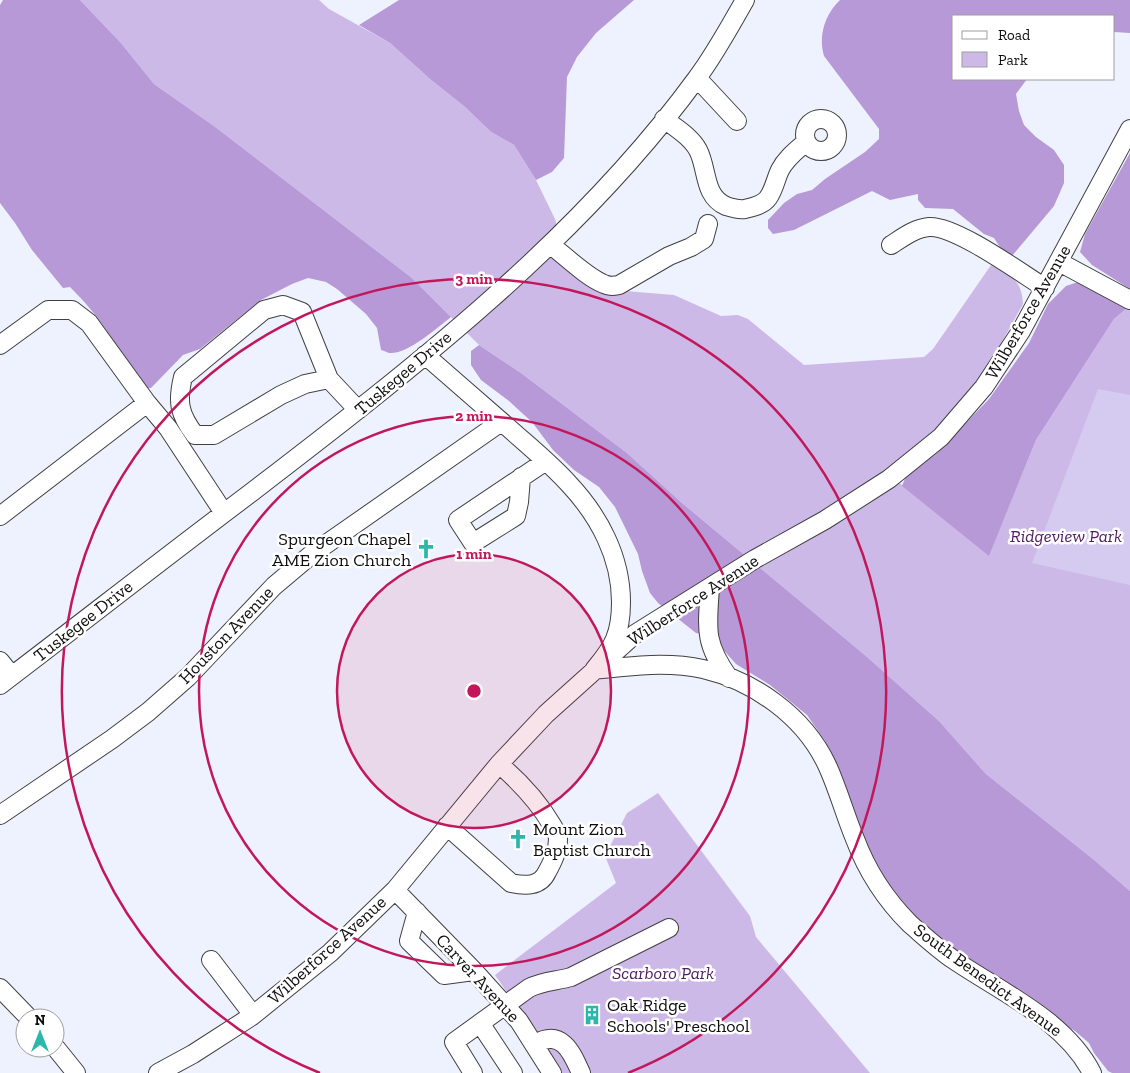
<svg xmlns="http://www.w3.org/2000/svg" width="1130" height="1073" viewBox="0 0 1130 1073" font-family="'Zilla Slab',serif">
<style>
.green{fill:#cdb9e7}
.forest{fill:#b899d7}
.pitch{fill:#d5caef}
.lines{fill:none;stroke-linecap:round;stroke-linejoin:round}
.minor-casing{stroke:#404040;stroke-width:20}
.minor{stroke:#fff;stroke-width:18}
.ring{fill:none;stroke:#c2185b;stroke-width:2.5}
.labels{text-anchor:middle;stroke-width:5;stroke-linejoin:round;paint-order:stroke}
.street-label{font-size:18px;fill:#0d0d0d;stroke:#fff}
.park-label{font-size:18px;font-style:italic;fill:#512062;stroke:#fff}
.poi-label{font-size:18px;fill:#0d0d0d;stroke:#fff;text-anchor:start}
.centre{fill:#c2185b;stroke:#fff;stroke-width:2.5}
.ring-label{font-size:15px;text-anchor:middle;font-weight:bold;fill:#c2185b;stroke:#fff;stroke-width:5;stroke-linejoin:round;paint-order:stroke}
</style>
<rect width="100%" height="100%" fill="#eef2fe"/>
<path class="green" d="M80,0H319L329,9L390,43L430,79L465,107L491,132L514,145L536,180L555,219L567,264L625,291L674,295L721,316L738,315L748,319L804,365L924,357L933,349L991,265C1011,274 1022,281 1023,304L983,376L940,426L903,460L886,472L989,555L1036,440L1114,319L1130,304V891L1093,859L986,774L939,721L866,656L682,503L627,453L521,373L479,345L412,278L214,126L154,84L121,43Z
M658,793L750,916L756,937L870,1073H559L551,1056L495,975L616,883L605,856L627,813Z"/>
<path class="forest" d="M3,0H80L121,43L154,84L214,126L412,278L451,317C437,328 407,355 389,353C388,353 383,350 381,350L377,328L366,314L337,289L326,282L308,278L292,284L261,300L200,349L183,355L151,388H145C130,373 121,353 110,336C98,317 85,302 70,287L63,288L32,250L15,223L0,203V5Z
M399,0H634L596,33L577,57L567,77L564,158L552,172L536,180L514,145L491,132L465,107L430,79L390,43L359,25Z
M840,0H1130V33L1114,32V16H954V79H1027L1016,94L1019,111L1024,125L1036,137L1054,150L1064,165V183L1054,206L1012,256L1003,252L994,238L984,234L953,209L925,208L918,200V194L890,200L872,191L794,230L773,234L768,228V220L784,203L797,194L812,190L825,179L865,152L879,139V129L824,56C818,36 825,14 840,0Z
M1130,153V289L1092,265L1080,252L1085,234Z
M1078,282L1130,305L1114,319L1036,440L989,556L902,486L906,476L937,453L989,399L1029,343L1048,304L1066,286Z
M479,345L521,373L627,453L682,503L866,656L939,721L986,774L1093,859L1130,891V1073H1112L1108,1071L1094,1053L1089,1043L1075,1031L1045,1014L933,937L894,896L862,842L834,758L825,741L807,715L770,685L736,664L711,636L696,633L658,603L650,593L642,571L638,554L615,507L599,487L574,470L553,450L532,422L522,413L509,401L481,380L471,365V351Z"/>
<path class="pitch" d="M1098,389L1130,395V585L1032,563Z"/>
<g class="lines">
<defs>
<path id="minor" d="M697,78L737,121
M805 135a16 16 0 1 1 32 0a16 16 0 1 1-32 0Z
M664,119C676,128 691,137 698,150C708,169 703,196 726,206C732,208 738,210 745,209C753,207 763,205 768,198C774,190 776,178 780,170C786,158 797,150 806,142
M551,245C565,256 588,278 604,284C610,287 614,286 619,285L669,256L691,247L704,239L708,224
M891,245C902,238 915,228 929,227C955,225 1021,273 1045,288
M1059,262L1130,300
M0,345L48,310H72L89,323L147,403L0,516
M425,355C454,380 482,405 511,430C530,447 551,464 569,484C599,516 621,557 621,602C621,615 620,627 615,639C610,651 602,660 594,670C629,666 667,661 703,669C754,681 804,716 827,765C838,789 845,815 855,839C867,871 886,900 910,924C924,936 939,950 954,960C1001,992 1065,1020 1092,1073
M329,379L302,312L283,305L264,310L183,377C177,402 179,414 195,435H214L281,395L305,384L329,379L358,410
M147,403L168,428L224,513
M521,477L519,502L516,516L473,543L458,520L546,461
M710,588C707,629 704,643 729,678
M0,661L12,676
M0,685C84,621 167,556 252,492C411,370 578,241 697,78C715,54 730,26 745,0
M0,815L112,739L148,712L188,677L274,586L312,554L501,422
M447,826L511,883C525,886 540,887 547,872C553,861 558,851 558,839C558,834 554,829 552,825C538,801 520,782 499,764
M395,890L474,971L519,1021L552,1073
M417,912L409,941L444,975L474,971
M211,960L253,1015
M0,988L29,1018
M480,1023L513,1073
M535,1044C562,1028 572,1053 581,1073
M55,1047L76,1073
M158,1073L193,1054L252,1016L330,953L395,890L499,764L546,714L635,634L755,559L825,520L889,479L941,437L984,387L1021,331L1130,129
M473,1073L454,1042L529,988C542,981 557,981 571,977L669,928"/>
</defs>
<use href="#minor" class="minor-casing"/>
<use href="#minor" class="minor"/>
</g>
<circle cx="474" cy="691" r="137" fill="#c2185b" fill-opacity=".12"/>
<g class="ring">
<circle cx="474" cy="691" r="137"/>
<circle cx="474" cy="691" r="275"/>
<path d="M320 1073A412 412 0 1 1 628 1073"/>
</g>
<defs>
<symbol id="church-bare" viewBox="-9 -9 18 18"><path d="M-1.2-6h2.4v3.5h3.3v2.4h-3.3V6h-2.4V-.1h-3.3v-2.4h3.3Z" fill="#2bb8aa" stroke="#fff" stroke-width="2.5" paint-order="stroke"/></symbol>
<symbol id="building-bare" viewBox="-9 -9 18 18"><path d="M-4-6H4V6H1V3H-1V6H-4ZM-2.5-4.3h1.7v1.8h-1.7ZM.8-4.3h1.7v1.8H.8ZM-2.5-1h1.7V.8h-1.7ZM.8-1h1.7V.8H.8Z" fill="#2bb8aa" stroke="#fff" stroke-width="2.5" paint-order="stroke"/></symbol>
</defs>
<g fill-rule="evenodd">
<use href="#church-bare" x="412" y="535" width="28" height="28"/>
<use href="#church-bare" x="504" y="825" width="28" height="28"/>
<use href="#building-bare" x="578" y="1001" width="28" height="28"/>
</g>
<g class="labels">
<g class="street-label">
<text transform="translate(1028 312) rotate(-60)" y="6">Wilberforce Avenue</text>
<text transform="translate(403 373) rotate(-40)" y="6">Tuskegee Drive</text>
<text transform="translate(693 600) rotate(-33)" y="6">Wilberforce Avenue</text>
<text transform="translate(83 621) rotate(-38)" y="6">Tuskegee Drive</text>
<text transform="translate(226 635) rotate(-46)" y="6">Houston Avenue</text>
<text transform="translate(327 950) rotate(-42)" y="6">Wilberforce Avenue</text>
<text transform="translate(478 978) rotate(47)" y="6">Carver Avenue</text>
<text transform="translate(988 980) rotate(36)" y="6">South Benedict Avenue</text>
</g>
<g class="park-label">
<text x="1066" y="542">Ridgeview Park</text>
<text x="663" y="979">Scarboro Park</text>
</g>
<g class="poi-label">
<text x="411" y="545" text-anchor="end">Spurgeon Chapel<tspan x="411" dy="21">AME Zion Church</tspan></text>
<text x="533" y="835">Mount Zion<tspan x="533" dy="21">Baptist Church</tspan></text>
<text x="607" y="1011">Oak Ridge<tspan x="607" dy="21">Schools' Preschool</tspan></text>
</g>
</g>
<circle cx="474" cy="691" r="8" class="centre"/>
<g class="ring-label">
<text x="474" y="284">3 min</text>
<text x="474" y="421">2 min</text>
<text x="474" y="559">1 min</text>
</g>
<rect x="952" y="15" width="162" height="65" fill="#ffffff" stroke="#9e9e9e"/>
<rect x="962" y="31" width="25" height="8" fill="#ffffff" stroke="#9e9e9e"/>
<text x="998" y="40" font-size="15" fill="#0d0d0d">Road</text>
<rect x="962" y="52" width="25" height="15" fill="#cdb9e7" stroke="#9e9e9e"/>
<text x="998" y="65" font-size="15" fill="#0d0d0d">Park</text>
<g transform="translate(40 1033)"><circle r="24" fill="#ffffff" stroke="#9e9e9e"/>
<path d="M0-4L9 19L0 12L-9 19Z" fill="#2bb8aa"/>
<text y="-8" font-size="14" font-weight="bold" text-anchor="middle" fill="#0d0d0d">N</text>
</g>
</svg>
